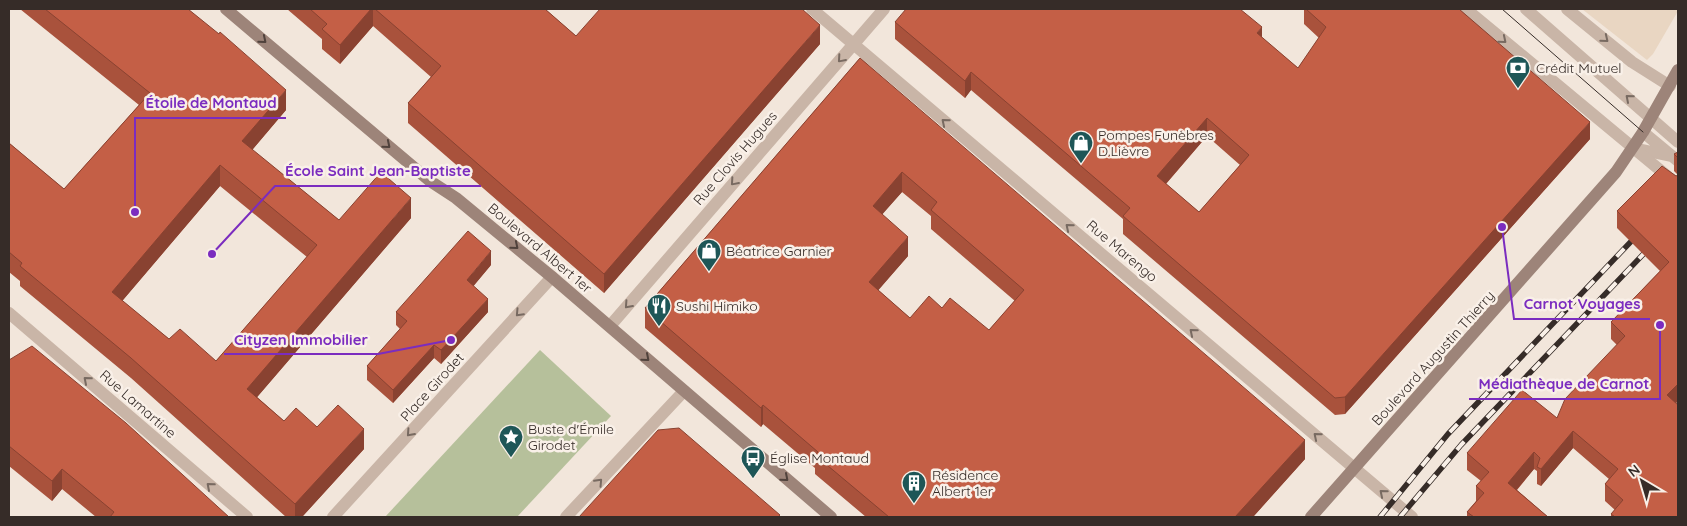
<svg xmlns="http://www.w3.org/2000/svg" width="1687" height="526" viewBox="0 0 1687 526" font-family="Quicksand,sans-serif">
<style>
.green{fill:#b6c09b}
.plaza{fill:#e9d6c2}
.lines{fill:none;stroke-linecap:round;stroke-linejoin:round}
.service{stroke:#c9b5a7;stroke-width:12}
.minor{stroke:#c9b5a7;stroke-width:12}
.secondary{stroke:#9d8479;stroke-width:12}
.tram{stroke:#362c28;stroke-width:1}
.rail-casing{stroke:#362c28;stroke-width:5.5}
.rail{stroke:#f9f0e8;stroke-width:4;stroke-dasharray:11;stroke-linecap:butt}
.wall{fill:#a9523c;fill-rule:evenodd}
.shaded-wall{fill:#894231}
.building{fill:#c45f46;stroke:#894231;fill-rule:evenodd}
.oneway{stroke:#786a61}
.oneway2{stroke:#50423c}
.labels{text-anchor:middle;stroke-width:5;stroke-linejoin:round;paint-order:stroke}
.poi-label{font-size:14px;fill:#362c28;stroke:#f9f0e8;text-anchor:start}
.street-label{font-size:14px;fill:#362c28;stroke:#f9f0e8}
.leader{fill:none;stroke:#7b2cbf;stroke-width:2}
.callout-dot{fill:#7b2cbf;stroke:#f9f0e8;stroke-width:2}
.callout-label{font-size:15px;text-anchor:middle;font-weight:bold;fill:#7b2cbf;stroke:#f9f0e8;stroke-width:5;stroke-linejoin:round;paint-order:stroke}
</style>
<rect width="100%" height="100%" fill="#f2e6db"/>
<path class="green" d="M540,350L611,416L517,517H385Z"/>
<path class="plaza" d="M1582,9H1678V11L1653,54L1647,60Z"/>
<g class="lines">
<path class="service" d="M1526,9L1678,142
M1643,132L1678,161
M1633,148L1671,156"/>
<path class="minor" d="M812,9L1412,517
M1466,9L1678,185
M1567,9L1632,62L1670,86
M9,313L247,517
M610,326L884,9
M333,517L552,277
M566,517L684,391"/>
<path class="secondary" d="M226,9L430,181L456,198L552,277L831,517
M1311,517L1616,172L1643,132L1678,70"/>
<path class="tram" d="M1502,9L1643,132"/>
<defs>
<path id="rail" d="M1380,517L1448,434L1641,231
M1400,517L1461,445L1653,244"/>
</defs>
<use href="#rail" class="rail-casing"/>
<use href="#rail" class="rail"/>
</g>
<path class="wall" d="M20,9H188L286,110L252,150L339,220L411,218L257,397L284,421L317,427L364,449L302,517H286L131,378L20,286V281L9,272V143L64,189L139,105ZM220,186L307,257L216,361L169,339L122,301Z
M287,9H545L576,36L820,44L604,293L408,123V103L431,77L373,26L340,64L322,49V39Z
M1304,9H1459L1590,139L1345,414L1335,415L1123,234V219L971,90L965,98L895,39V22L1262,38L1298,68L1319,38L1304,24ZM1207,136L1240,165L1199,212L1166,184Z
M860,58L1305,459L1253,517H866L815,474V468L763,424L761,427L645,328V308ZM902,192L931,216V229L1015,301L989,330L942,308L910,318L878,290L908,256L882,214Z
M1678,152V175L1674,171V154Z
M1678,175V401L1676,403L1678,517H1611V514L1615,510L1605,501V484L1609,479L1573,448L1541,486L1537,484V471L1534,469L1517,490L1548,517H1467V512L1476,501V486L1481,481L1467,470V453L1557,418L1617,345L1611,339V322L1660,271L1617,228V211Z
M491,265L473,286L488,312L441,364L434,358L393,403L367,380V366L400,329L396,325V312Z
M9,360L229,517H96L62,489L52,501L9,466Z"/>
<path class="shaded-wall" d="M371,9H373V26L340,64V45Z
M820,25V44L604,293V274Z
M1262,27V45L1257,33Z
M971,72V90L965,98V81Z
M286,90V110L242,162V141Z
M1207,118V136L1157,194V176Z
M1590,122V139L1345,414V397Z
M220,165V186L112,313V292Z
M902,172V192L873,225V206Z
M411,198V218L247,409V389Z
M908,237V256L869,301V282Z
M491,251V265L467,294V280Z
M488,299V312L441,364V350Z
M434,345V358L393,403V390Z
M1678,384V401L1667,412V395Z
M763,405V424L761,427V408Z
M364,429V449L302,517H295V504Z
M1573,431V448L1541,486V469Z
M1305,440V459L1253,517H1235Z
M1534,452V469L1508,500V483Z
M62,469V489L52,501V481Z"/>
<path class="building" d="M45,9H188L219,34L220,32L286,90L242,141L339,220L381,172L411,198L247,389L284,421L296,408L317,427L338,405L364,429L295,504L131,358L20,266L22,263L9,252V143L64,189L150,93ZM220,165L317,245L216,361L180,329L169,339L112,292Z
M310,9H371L340,45L322,29L327,24Z
M375,9H545L576,36L600,9H802L820,25L604,274L408,103L441,66Z
M906,9H1240L1262,27L1257,33L1298,68L1326,27L1306,9H1459L1590,122L1345,397L1335,398L1123,216L1130,208L971,72L965,81L895,22ZM1207,118L1249,155L1199,212L1157,176Z
M860,58L1305,440L1235,517H889L815,455L818,452L763,405L761,408L645,308ZM902,172L937,202L931,210L1024,290L989,330L950,298L942,308L929,296L910,318L869,282L908,237L873,206Z
M1678,152V158L1674,154Z
M1662,166L1676,176L1678,175V384L1667,395L1678,405V517H1615L1611,514L1623,500L1605,484L1618,469L1573,431L1541,469L1537,467L1540,458L1534,452L1508,483L1548,517H1474L1467,512L1484,493L1476,486L1489,472L1467,453L1522,390L1557,418L1565,399L1625,336L1611,322L1669,262L1617,211Z
M468,231L491,251L467,280L488,299L441,350L434,345L393,390L367,366L407,321L396,312Z
M32,346L126,423L229,517H110L114,512L62,469L52,481L9,446V360Z
M679,428L780,515L778,517H579L658,430Z"/>
<defs><path id="oneway-chevron" d="M-2-3.5L2.5 0L-2 3.5" fill="none" stroke-width="1.6" stroke-linecap="round" stroke-linejoin="round" transform="scale(1.25)"/></defs>
<g class="oneway">
<use href="#oneway-chevron" transform="translate(1605 39) rotate(39)"/>
<use href="#oneway-chevron" transform="translate(1503 40) rotate(40)"/>
<use href="#oneway-chevron" transform="translate(841 59) rotate(131)"/>
<use href="#oneway-chevron" transform="translate(1629 98) rotate(-139)"/>
<use href="#oneway-chevron" transform="translate(945 122) rotate(-140)"/>
<use href="#oneway-chevron" transform="translate(734 182) rotate(131)"/>
<use href="#oneway-chevron" transform="translate(1069 227) rotate(-140)"/>
<use href="#oneway-chevron" transform="translate(628 305) rotate(132)"/>
<use href="#oneway-chevron" transform="translate(519 313) rotate(133)"/>
<use href="#oneway-chevron" transform="translate(1193 332) rotate(-140)"/>
<use href="#oneway-chevron" transform="translate(87 380) rotate(-139)"/>
<use href="#oneway-chevron" transform="translate(410 433) rotate(132)"/>
<use href="#oneway-chevron" transform="translate(1317 436) rotate(-140)"/>
<use href="#oneway-chevron" transform="translate(599 482) rotate(-47)"/>
<use href="#oneway-chevron" transform="translate(210 486) rotate(-139)"/>
<use href="#oneway-chevron" transform="translate(1383 493) rotate(-140)"/>
</g>
<g class="oneway2">
<use href="#oneway-chevron" transform="translate(263 40) rotate(40)"/>
<use href="#oneway-chevron" transform="translate(387 145) rotate(40)"/>
<use href="#oneway-chevron" transform="translate(515 246) rotate(40)"/>
<use href="#oneway-chevron" transform="translate(646 358) rotate(41)"/>
<use href="#oneway-chevron" transform="translate(785 478) rotate(41)"/>
</g>
<defs>
<symbol id="bank-pin" viewBox="-11 -11 22 30"><path d="M0 17L-7.5 6A9.5 9.5 0 1 1 7.5 6Z" fill="#1e5657" stroke="#f9f0e8"/><path d="M-6-4H6V4H-6ZM0-2.3a2.3 2.3 0 1 0 0 4.6a2.3 2.3 0 1 0 0-4.6Z" fill="#fff"/></symbol>
<symbol id="shop-pin" viewBox="-11 -11 22 30"><path d="M0 17L-7.5 6A9.5 9.5 0 1 1 7.5 6Z" fill="#1e5657" stroke="#f9f0e8"/><path d="M-5-2.5h2.3a2.7 3.5 0 0 1 5.4 0H5L5.5 6h-11ZM-1.5-2.5h3a1.5 2.3 0 0 0-3 0Z" fill="#fff"/></symbol>
<symbol id="restaurant-pin" viewBox="-11 -11 22 30"><path d="M0 17L-7.5 6A9.5 9.5 0 1 1 7.5 6Z" fill="#1e5657" stroke="#f9f0e8"/><path d="M-5-6h1v4h1v-4h1v4h1v-4h1v5L-1.5 .5V6h-2V.5L-5-1ZM5-6V6H3V1.5H1.5Q1.5-4 5-6Z" fill="#fff"/></symbol>
<symbol id="sight-pin" viewBox="-11 -11 22 30"><path d="M0 17L-7.5 6A9.5 9.5 0 1 1 7.5 6Z" fill="#1e5657" stroke="#f9f0e8"/><path d="M0-6L1.8-2.2L6-1.7L2.9 1.2L3.7 5.4L0 3.3L-3.7 5.4L-2.9 1.2L-6-1.7L-1.8-2.2Z" fill="#fff"/></symbol>
<symbol id="bus-pin" viewBox="-11 -11 22 30"><path d="M0 17L-7.5 6A9.5 9.5 0 1 1 7.5 6Z" fill="#1e5657" stroke="#f9f0e8"/><path d="M-5-6H5V4H4V6H2V4H-2V6H-4V4H-5ZM-3.5-4V0h7V-4ZM-3.5 1.2v1.5H-2V1.2ZM2 1.2v1.5H3.5V1.2Z" fill="#fff"/></symbol>
<symbol id="building-pin" viewBox="-11 -11 22 30"><path d="M0 17L-7.5 6A9.5 9.5 0 1 1 7.5 6Z" fill="#1e5657" stroke="#f9f0e8"/><path d="M-4-6H4V6H1V3H-1V6H-4ZM-2.5-4.3h1.7v1.8h-1.7ZM.8-4.3h1.7v1.8H.8ZM-2.5-1h1.7V.8h-1.7ZM.8-1h1.7V.8H.8Z" fill="#fff"/></symbol>
</defs>
<g fill-rule="evenodd">
<use href="#bank-pin" x="1504" y="54" width="28" height="38"/>
<use href="#shop-pin" x="1067" y="129" width="28" height="38"/>
<use href="#shop-pin" x="695" y="237" width="28" height="38"/>
<use href="#restaurant-pin" x="645" y="292" width="28" height="38"/>
<use href="#sight-pin" x="497" y="423" width="28" height="38"/>
<use href="#bus-pin" x="739" y="444" width="28" height="38"/>
<use href="#building-pin" x="900" y="469" width="28" height="38"/>
</g>
<g class="labels">
<g class="poi-label">
<text x="1536" y="73">Crédit Mutuel</text>
<text x="1098" y="140">Pompes Funèbres<tspan x="1098" dy="16">D.Lièvre</tspan></text>
<text x="726" y="256">Béatrice Garnier</text>
<text x="676" y="311">Sushi Himiko</text>
<text x="528" y="434">Buste d'Émile<tspan x="528" dy="16">Girodet</tspan></text>
<text x="770" y="463">Église Montaud</text>
<text x="932" y="480">Résidence<tspan x="932" dy="16">Albert 1er</tspan></text>
</g>
<g class="street-label">
<text transform="translate(735 158) rotate(-49)" y="5">Rue Clovis Hugues</text>
<text transform="translate(540 248) rotate(40)" y="5">Boulevard Albert 1er</text>
<text transform="translate(1122 251) rotate(40)" y="5">Rue Marengo</text>
<text transform="translate(1433 358) rotate(-48)" y="5">Boulevard Augustin Thierry</text>
<text transform="translate(432 387) rotate(-48)" y="5">Place Girodet</text>
<text transform="translate(138 404) rotate(41)" y="5">Rue Lamartine</text>
</g>
</g>
<path class="leader" d="M135 212L135 118H286M212 254L275 186H481M1502 227L1514 319H1650M451 340L378 354H224M1660 325L1660 399H1469"/>
<g class="callout-dot">
<circle cx="135" cy="212" r="5"/>
<circle cx="212" cy="254" r="5"/>
<circle cx="1502" cy="227" r="5"/>
<circle cx="451" cy="340" r="5"/>
<circle cx="1660" cy="325" r="5"/>
</g>
<g class="callout-label">
<text x="211" y="108">Étoile de Montaud</text>
<text x="378" y="176">École Saint Jean-Baptiste</text>
<text x="1582" y="309">Carnot Voyages</text>
<text x="301" y="345">Cityzen Immobilier</text>
<text x="1564" y="389">Médiathèque de Carnot</text>
</g>
<rect width="1687" height="526" fill="none" stroke="#362c28" stroke-width="20"/>
<g transform="translate(1642 481) rotate(322)" stroke="#f9f0e8" stroke-width="4" paint-order="stroke">
<path d="M0-4L9 19L0 12L-9 19Z" fill="#362c28"/>
<text y="-8" font-size="14" font-weight="bold" text-anchor="middle" fill="#362c28">N</text>
</g>
</svg>
